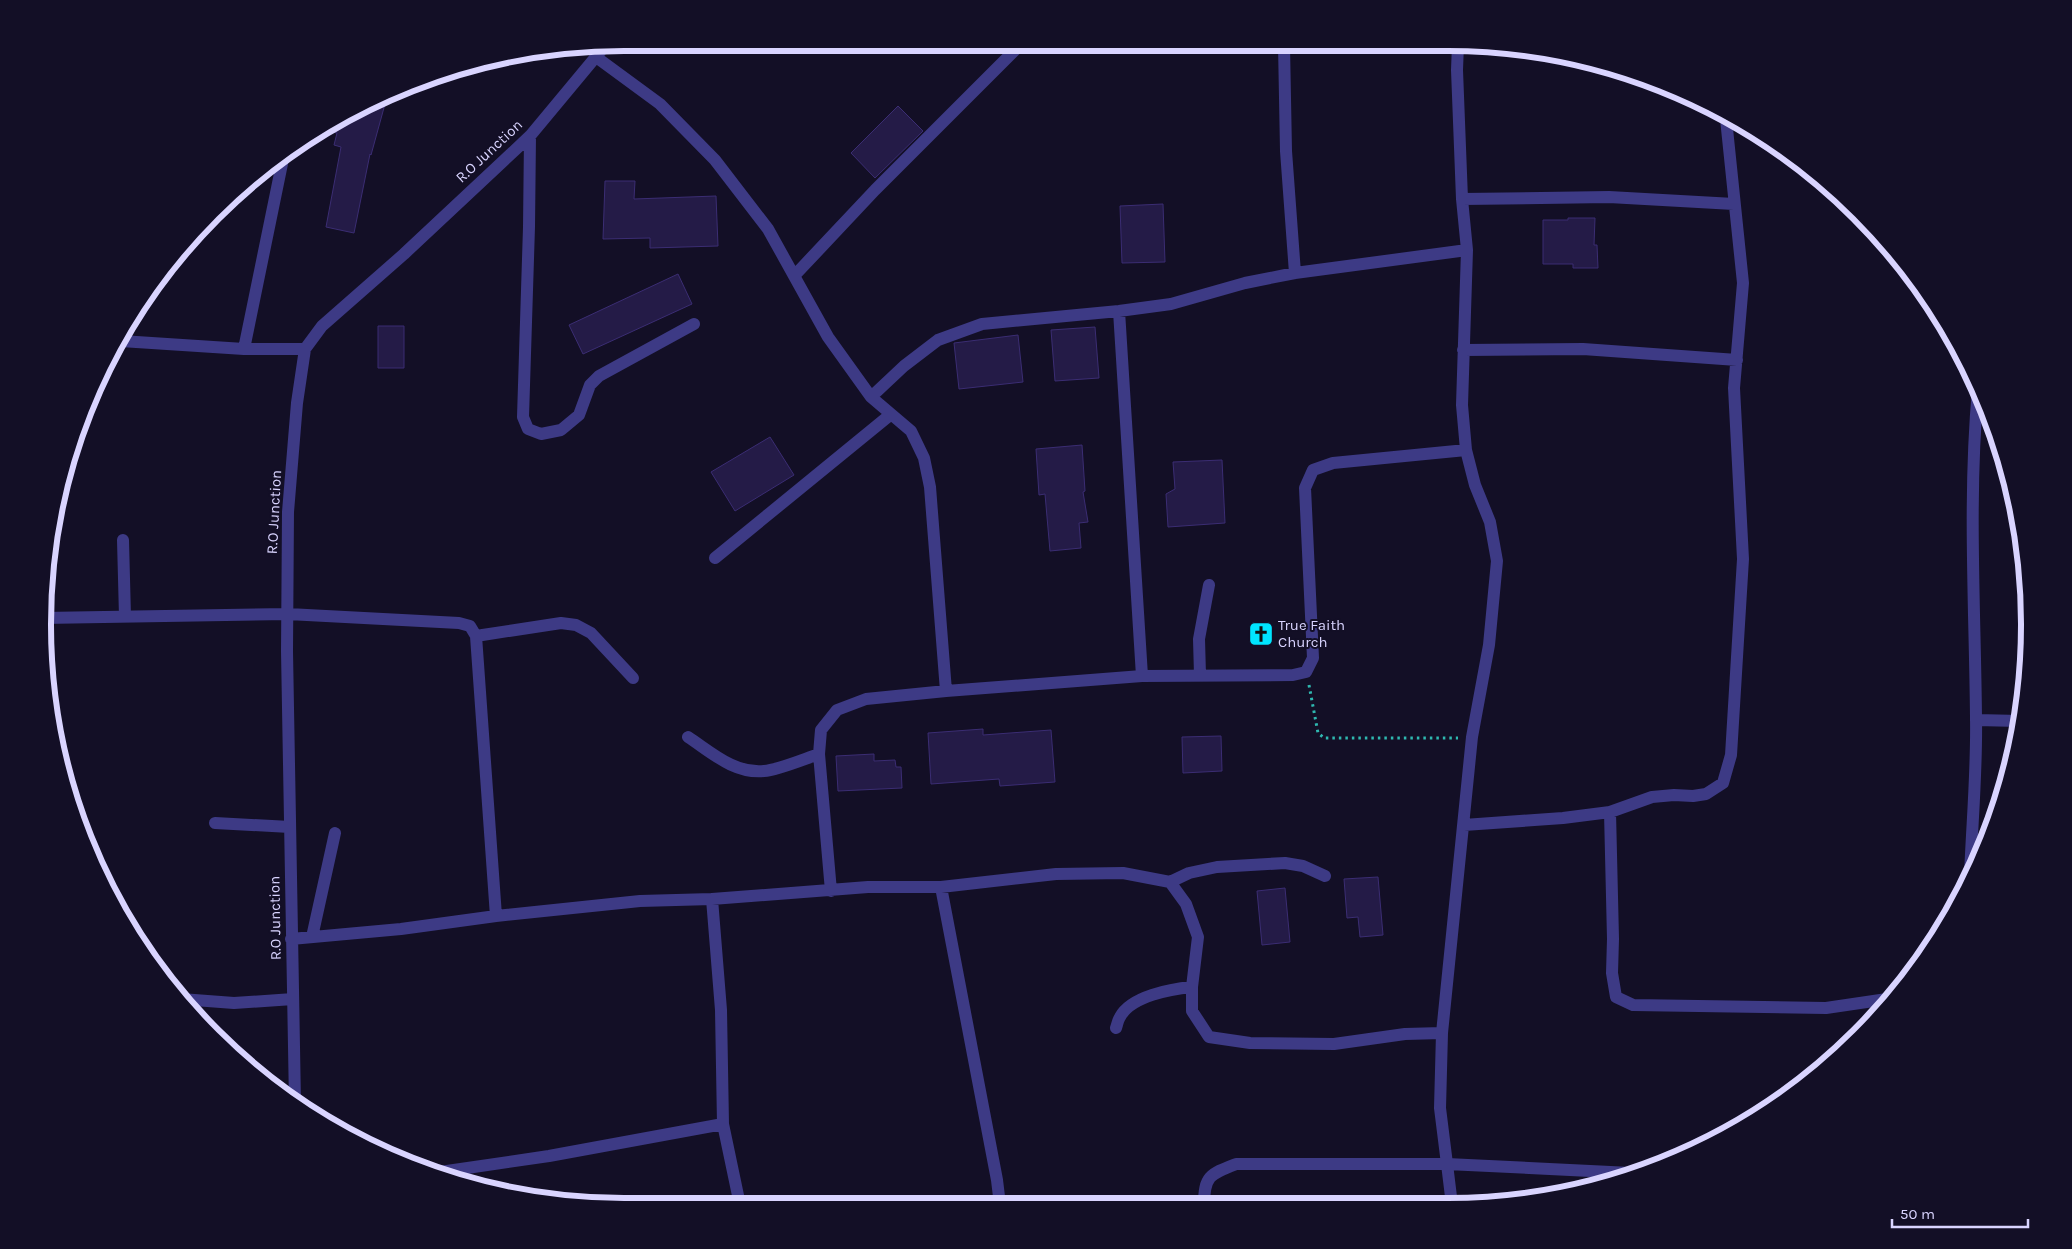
<svg xmlns="http://www.w3.org/2000/svg" width="2072" height="1249" viewBox="0 0 2072 1249" font-family="Karla,sans-serif">
<style>
.building{fill:#241b47;stroke:#3b2d73}
.lines{fill:none;stroke-linecap:round;stroke-linejoin:round}
.path{stroke:#2fb8b0;stroke-width:3;stroke-dasharray:2.5 4;stroke-linecap:butt}
.minor{stroke:#3d3a85;stroke-width:12}
.labels{text-anchor:middle;stroke-width:4;stroke-linejoin:round;paint-order:stroke}
.street-label{font-size:15px;fill:#d9d4ff;stroke:#130f26}
.poi-label{font-size:15px;fill:#d9d4ff;stroke:#130f26;text-anchor:start}
.rim{fill:none;stroke:#d9d4ff;stroke-width:6}
</style>
<rect width="100%" height="100%" fill="#130f26"/>
<path class="building" d="M372,101L385,104L371,155L370,154L354,233L326,227L341,147L334,145L337,133L323,130Z
M898,106L923,131L875,178L851,153Z
M605,181H635L634,199L716,196L718,246L650,248V238L603,239Z
M1163,204L1165,262L1122,263L1120,206Z
M1568,218H1595L1594,245H1597L1598,268H1573V264H1543V220H1568Z
M678,274L692,304L583,354L569,325Z
M378,326H404V368H378Z
M1095,327L1099,378L1055,381L1051,330Z
M1018,335L1023,382L959,389L954,343Z
M770,437L794,475L735,511L711,472Z
M1082,445L1085,491L1083,492L1088,522L1079,523L1081,548L1050,551L1045,494L1039,495L1036,449Z
M1222,460L1225,523L1168,527L1166,494L1175,489L1173,462Z
M983,729V735L1051,730L1055,782L1000,786L999,779L931,784L928,733Z
M1221,736L1222,771L1183,773L1182,737Z
M874,754V761L895,760L896,767H901L902,788L838,791L836,756Z
M1378,877L1383,935L1360,937L1358,917L1347,918L1344,879Z
M1285,888L1290,942L1262,945L1257,891Z"/>
<g class="lines">
<path class="path" d="M1309,685L1318,733L1324,738H1458"/>
<path class="minor" d="M1284,45L1286,151L1295,273
M596,57L660,104L715,160L768,229L828,337L871,397L911,431L924,458L930,487L946,691
M530,136L529,227L523,417L528,429L541,434L561,430L579,415L590,385L599,376L694,324
M1462,199L1609,197L1734,204
M795,275L875,190L1019,46
M1119,311L1142,676
M121,341L244,349H305
M244,349L284,154
M1463,350L1583,349L1737,360
M871,397L904,366L938,340L982,324L1119,311L1171,304L1245,283L1295,273L1467,250
M123,540L125,617
M715,558L890,415
M43,618L288,614L459,623L470,626L476,636L496,916
M476,636L561,623L576,625L591,633L633,678
M1200,675L1199,639L1209,585
M1976,720L2020,721
M688,737C711,752 734,774 764,771C778,770 804,759 819,754
M1610,812L1613,939L1612,973L1616,997L1633,1005L1826,1008L1887,999
M215,823L290,827
M1464,825L1563,818L1610,812L1652,797L1674,795L1693,796L1706,794L1723,783L1731,755L1743,559L1734,388L1743,283L1726,119
M1970,876C1972,824 1977,770 1976,718C1975,608 1968,499 1978,389
M1170,882L1189,873L1217,867L1285,863L1303,866L1325,876
M941,887L997,1180L1000,1205
M831,891L819,754L821,730L837,710L866,699L946,691L1142,676L1293,675L1306,672L1313,658L1305,488L1313,470L1333,463L1466,450
M712,899L721,1010L723,1124L740,1205
M312,937L335,833
M291,939L401,929L496,916L640,901L712,899L868,887H941L1056,874L1123,873L1170,882L1186,904L1198,937L1192,987V1011L1209,1037L1250,1043L1334,1044L1405,1034L1442,1033
M181,999L234,1003L293,999
M1116,1028C1117,1025 1118,1020 1120,1017C1131,996 1171,989 1192,987
M295,1103L287,651L288,512L297,403L305,349L322,326L404,254L530,136L604,47
M433,1173L549,1156L723,1124
M1204,1205C1204,1176 1210,1174 1236,1164H1447L1440,1108L1442,1033L1472,737L1489,645L1497,561L1490,522L1475,485L1466,450L1462,405L1467,250L1462,199L1457,70L1458,44
M1452,1205L1447,1164L1631,1173"/>
</g>
<defs>
<symbol id="church-square" viewBox="-11 -11 22 22"><rect x="-9" y="-9" width="18" height="18" rx="4" fill="#00e5ff" stroke="#130f26"/><path d="M-1.2-6h2.4v3.5h3.3v2.4h-3.3V6h-2.4V-.1h-3.3v-2.4h3.3Z" fill="#111"/></symbol>
</defs>
<g fill-rule="evenodd">
<use href="#church-square" x="1247" y="620" width="28" height="28"/>
</g>
<g class="labels">
<g class="street-label">
<text transform="translate(489 151) rotate(-43)" y="5">R.O Junction</text>
<text transform="translate(274 512) rotate(-87)" y="5">R.O Junction</text>
<text transform="translate(275 918) rotate(-91)" y="5">R.O Junction</text>
</g>
<g class="poi-label">
<text x="1278" y="630">True Faith<tspan x="1278" dy="17">Church</tspan></text>
</g>
</g>
<path d="M0 0H2072V1249H0ZM624 51H1448A573 573 0 0 1 2021 624V625A573 573 0 0 1 1448 1198H624A573 573 0 0 1 51 625V624A573 573 0 0 1 624 51Z" fill="#130f26" fill-rule="evenodd"/>
<path class="rim" d="M624 51H1448A573 573 0 0 1 2021 624V625A573 573 0 0 1 1448 1198H624A573 573 0 0 1 51 625V624A573 573 0 0 1 624 51Z"/>
<path d="M1892 1219v8h136v-8" fill="none" stroke="#d9d4ff" stroke-width="2.5"/>
<text x="1900" y="1219" font-size="15" fill="#d9d4ff" stroke="#130f26" stroke-width="4" paint-order="stroke">50 m</text>
</svg>
